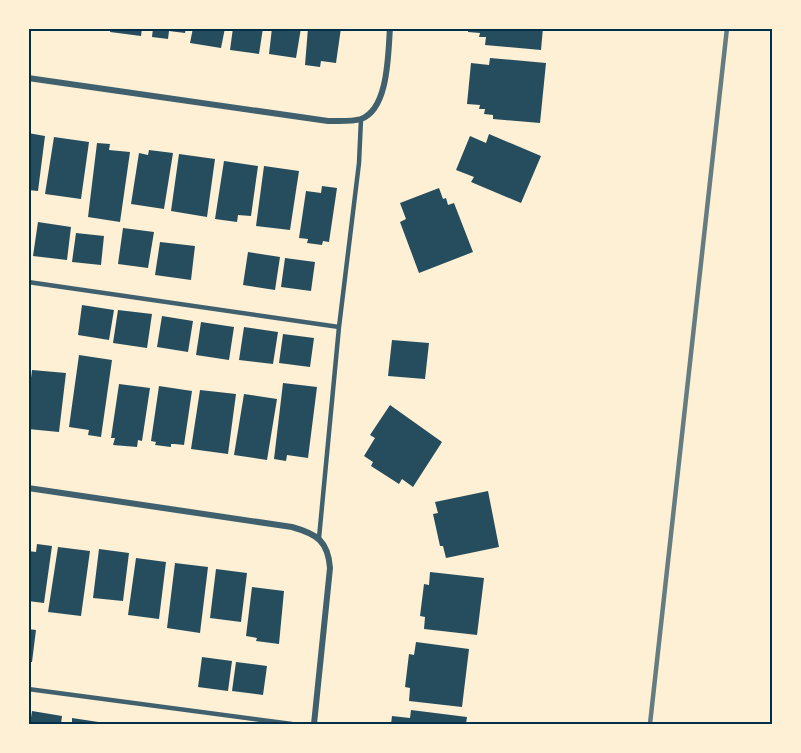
<svg xmlns="http://www.w3.org/2000/svg" width="801" height="753" viewBox="0 0 801 753" font-family="Ubuntu,sans-serif">
<style>
.building{fill:#264d5e}
.lines{fill:none;stroke-linecap:round;stroke-linejoin:round}
.service{stroke:#3f606c;stroke-width:4.5}
.minor{stroke:#3f606c;stroke-width:6}
.rail{stroke:#657d81;stroke-width:4.5}
.neatline{fill:none;stroke:#003049;stroke-width:2}
</style>
<rect width="100%" height="100%" fill="#fdf0d5"/>
<path class="building" d="M111,28H142L141,36L110,32Z
M153,28H186L185,33L169,31L168,39L152,37Z
M193,28H225L221,48L190,43Z
M233,28H263L259,54L230,50Z
M272,28H301L296,58L269,54Z
M308,28H341L336,63L321,61L320,67L305,65Z
M468,28H543L541,50L485,45L486,37H479L480,33L468,32Z
M490,58L546,63L540,123L493,119V115L484,114L485,109H479L480,105L467,104L471,63L489,65Z
M28,133L45,136L38,191L28,190Z
M489,134L541,156L521,203L471,182L474,177L456,170L470,136L486,143Z
M54,137L89,142L81,199L45,194Z
M97,143L110,144L109,150L130,152L120,222L88,217Z
M149,150L173,153L164,209L131,204L139,153L148,155Z
M179,154L215,159L207,217L171,211Z
M224,161L258,166L251,216L238,215L237,222L215,219Z
M264,166L299,171L290,230L256,226Z
M322,186L337,188L329,242L323,241L322,245L307,243L308,239L299,238L306,191L321,193Z
M439,188L443,199L446,198L448,205L454,203L473,252L419,273L400,222L406,219L400,203Z
M38,222L71,227L67,260L33,256Z
M123,228L154,232L148,268L118,264Z
M76,233L104,236L101,265L72,262Z
M160,242L195,246L191,280L155,275Z
M248,252L280,257L275,290L243,285Z
M285,258L315,262L311,291L281,287Z
M82,305L114,310L109,340L78,335Z
M118,310L152,314L147,348L113,343Z
M162,316L193,321L188,352L157,347Z
M201,322L234,327L229,360L196,355Z
M244,327L278,332L273,364L239,360Z
M283,334L314,338L310,367L279,363Z
M392,340L429,343L425,379L388,376Z
M79,355L112,360L101,437L88,435L89,430L69,427Z
M32,370L66,373L59,432L28,429V402Z
M283,383L317,387L308,458L287,455L286,461L274,459Z
M119,384L150,388L142,441L138,440L137,447L113,445L115,438H111Z
M159,386L192,391L184,445L175,444H171V447L155,445L156,442L151,441Z
M200,390L236,394L228,454L191,449Z
M244,394L277,399L267,460L234,455Z
M390,405L442,442L413,487L402,479L399,484L371,466L373,462L364,456L375,438L370,435Z
M488,491L499,547L446,558L443,546H440L433,514L438,513L435,502Z
M37,544L52,546L44,603L28,601V551L36,552Z
M58,547L90,551L81,616L48,612Z
M99,549L129,553L123,601L93,598Z
M136,558L166,562L159,619L128,615Z
M175,563L208,567L200,633L167,628Z
M216,569L247,573L241,622L210,618Z
M430,572L484,578L477,635L424,629L425,617L420,616L424,584L429,585Z
M252,587L284,591L279,644L256,641L257,638L246,636Z
M28,629L36,630L32,662H28Z
M416,642L469,649L462,707L409,701L410,688L405,687L409,654L414,655Z
M202,657L232,661L228,691L198,687Z
M236,662L267,666L263,695L232,691Z
M411,710L467,717L466,724H391L392,716L410,718Z
M32,711L62,716L61,724H30Z
M72,718L105,723V724H72Z"/>
<g class="lines">
<path class="service" d="M28,282L339,327
M319,538L339,327L359,163L361,119
M28,689L292,724"/>
<path class="minor" d="M28,78L328,121C338,121 351,122 361,119C389,109 388,52 390,28
M28,488L292,527C317,534 328,541 330,568L314,724"/>
<path class="rail" d="M650,724L727,28"/>
</g>
<rect width="801" height="753" fill="none" stroke="#fdf0d5" stroke-width="60"/>
<rect x="30" y="30" width="741" height="693" class="neatline"/>
</svg>
